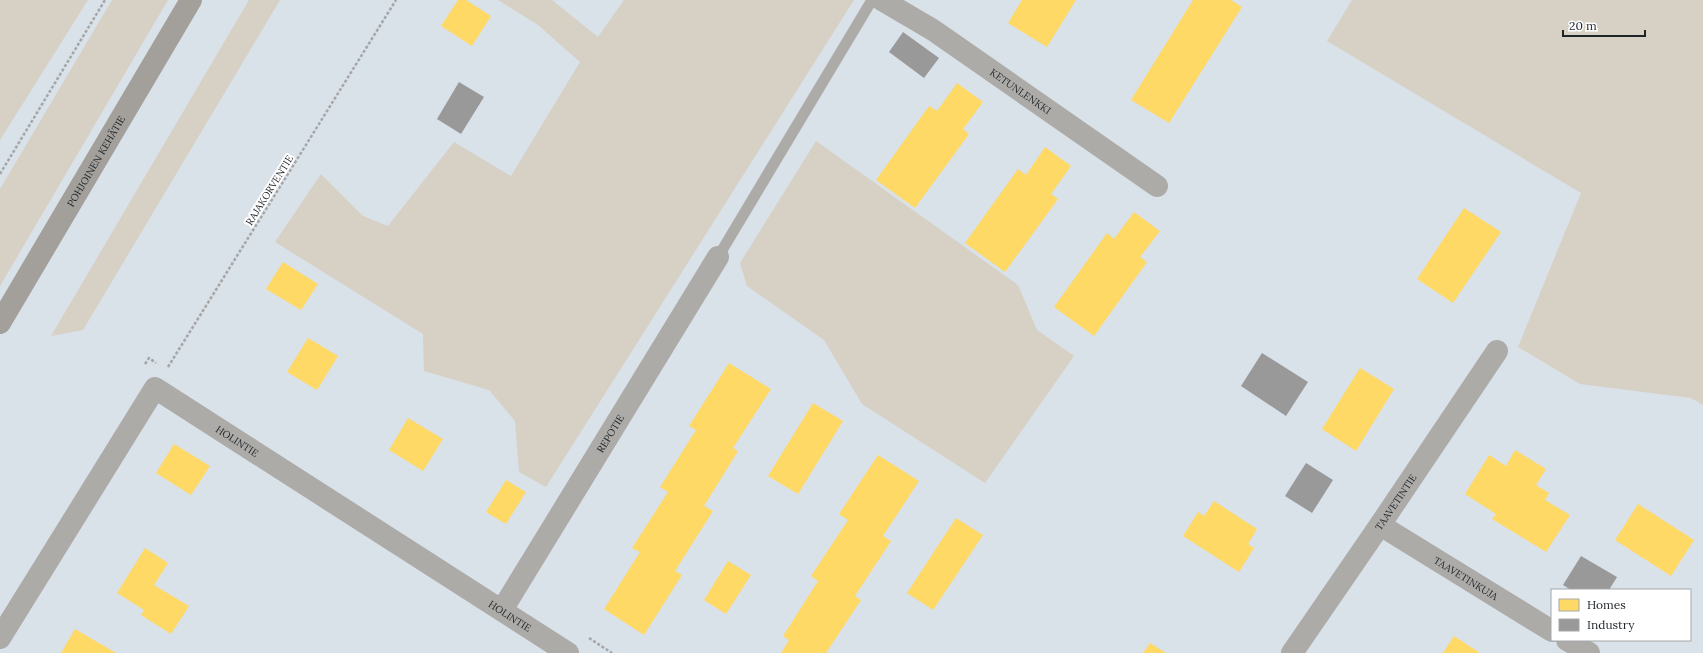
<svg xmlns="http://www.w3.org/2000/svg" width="1703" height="653" viewBox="0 0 1703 653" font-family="Lora,serif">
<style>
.green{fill:#d7d0c5}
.homes{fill:#ffd966}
.industry{fill:#999}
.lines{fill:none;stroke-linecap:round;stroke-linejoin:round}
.path{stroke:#a6a6a6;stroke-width:2.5;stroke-dasharray:3 2;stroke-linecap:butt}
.service{stroke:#adaba8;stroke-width:11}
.minor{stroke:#adaba8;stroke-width:22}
.secondary{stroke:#a3a09c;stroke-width:22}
.labels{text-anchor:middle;stroke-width:4;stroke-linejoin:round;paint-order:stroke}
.street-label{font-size:10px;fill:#1f2429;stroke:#fff}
</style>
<rect width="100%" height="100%" fill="#d9e1e9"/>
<path class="green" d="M0,0H88L0,140Z
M112,0H168L0,286V189Z
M249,0H280L83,330L51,336Z
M498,0H552L598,37L624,0H854L546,487L519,472L515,421L489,390L424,371L423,334L275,242L321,174L363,216L388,226L454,142L511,176L580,62L538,25Z
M1352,0H1703V405L1691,398L1580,384L1518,347L1581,193L1327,41Z
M816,141L1018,285L1037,330L1074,356L985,483L862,404L824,340L747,286L740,263Z"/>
<path class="homes" d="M458,0H466L491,16L472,46L441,26Z
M1022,0H1076L1047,47L1008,23Z
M1193,0H1231L1242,7L1169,123L1131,100Z
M957,83L983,102L963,129L969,134L915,208L876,180L929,106L937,111Z
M1045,147L1071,166L1051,194L1058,199L1005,272L965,243L1018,169L1026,175Z
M1464,208L1501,232L1453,303L1417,279Z
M1134,212L1160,231L1140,257L1147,262L1094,336L1054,307L1107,233L1114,239Z
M283,262L318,284L301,310L266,289Z
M308,338L338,356L317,390L287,372Z
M729,363L771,389L733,448L738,451L704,506L713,511L675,571L682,575L644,635L604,609L640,552L632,548L668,492L660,487L696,430L689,426Z
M1360,368L1394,389L1356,451L1322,429Z
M813,403L843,421L798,494L768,476Z
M408,418L443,439L423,471L389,450Z
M174,444L210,466L191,495L156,473Z
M1515,450L1546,469L1536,485L1549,493L1545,500L1570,515L1546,552L1492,519L1496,514L1465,494L1489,455L1506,466Z
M878,455L919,481L883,536L891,541L855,596L861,600L826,653H781L789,640L783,636L818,581L811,576L848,520L839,514Z
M506,480L526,492L506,524L486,512Z
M1214,501L1257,529L1248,544L1254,548L1239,572L1183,536L1198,512L1204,516Z
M1638,504L1694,540L1671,576L1615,540Z
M956,518L983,535L933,610L907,593Z
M145,548L168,563L154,585L189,606L171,634L141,615L144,610L117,593Z
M728,561L751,575L726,614L704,600Z
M75,629L116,653H61Z
M1454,636L1480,653H1443Z
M1150,643L1166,653H1143Z"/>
<path class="industry" d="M903,32L939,58L924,78L889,52Z
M459,82L484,97L461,134L437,119Z
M1262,353L1308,382L1286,416L1241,386Z
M1306,463L1333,480L1312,513L1285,496Z
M1581,556L1617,577L1609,590H1571L1563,585Z"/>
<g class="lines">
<path class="path" d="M0,174L105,0
M145,364L149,358L156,363
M168,367L396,0
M589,638L612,653"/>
<path class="service" d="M718,257L872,0"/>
<g class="minor">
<path id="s1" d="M882,0L933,30L1157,186"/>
<path id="s2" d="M1380,525L1552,631"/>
<path id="s3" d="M502,610L718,257"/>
<path id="s4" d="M0,638L155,388L568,653"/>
<path d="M1567,640L1589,653"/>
<path id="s5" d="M1292,653L1380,525L1497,351"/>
</g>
<path class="secondary" id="s6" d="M0,323L191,0"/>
</g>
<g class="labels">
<g class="street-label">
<text dy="4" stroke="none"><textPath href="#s1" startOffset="166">KETUNLENKKI</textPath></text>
<text dy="4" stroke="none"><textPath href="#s6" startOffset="188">POHJOINEN KEHÄTIE</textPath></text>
<text transform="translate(269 190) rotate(-58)" y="4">RAJAKORVENTIE</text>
<text dy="4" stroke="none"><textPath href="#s3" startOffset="207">REPOTIE</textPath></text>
<text dy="4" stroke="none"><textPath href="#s4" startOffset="392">HOLINTIE</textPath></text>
<text dy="4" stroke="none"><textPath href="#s5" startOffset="183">TAAVETINTIE</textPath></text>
<text dy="4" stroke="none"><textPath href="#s2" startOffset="101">TAAVETINKUJA</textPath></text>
<text dy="4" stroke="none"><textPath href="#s4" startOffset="716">HOLINTIE</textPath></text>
</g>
</g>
<rect x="1551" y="589" width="140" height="52" fill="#ffffff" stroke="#a5a7a9"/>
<rect x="1559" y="599" width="20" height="12" fill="#ffd966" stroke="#a5a7a9"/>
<text x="1587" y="609" font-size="12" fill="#1f2429">Homes</text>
<rect x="1559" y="619" width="20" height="12" fill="#999999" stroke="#a5a7a9"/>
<text x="1587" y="629" font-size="12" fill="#1f2429">Industry</text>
<path d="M1563 30v6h82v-6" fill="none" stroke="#1f2429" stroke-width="2"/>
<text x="1569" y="30" font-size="12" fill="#1f2429" stroke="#ffffff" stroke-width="3" paint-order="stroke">20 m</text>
</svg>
